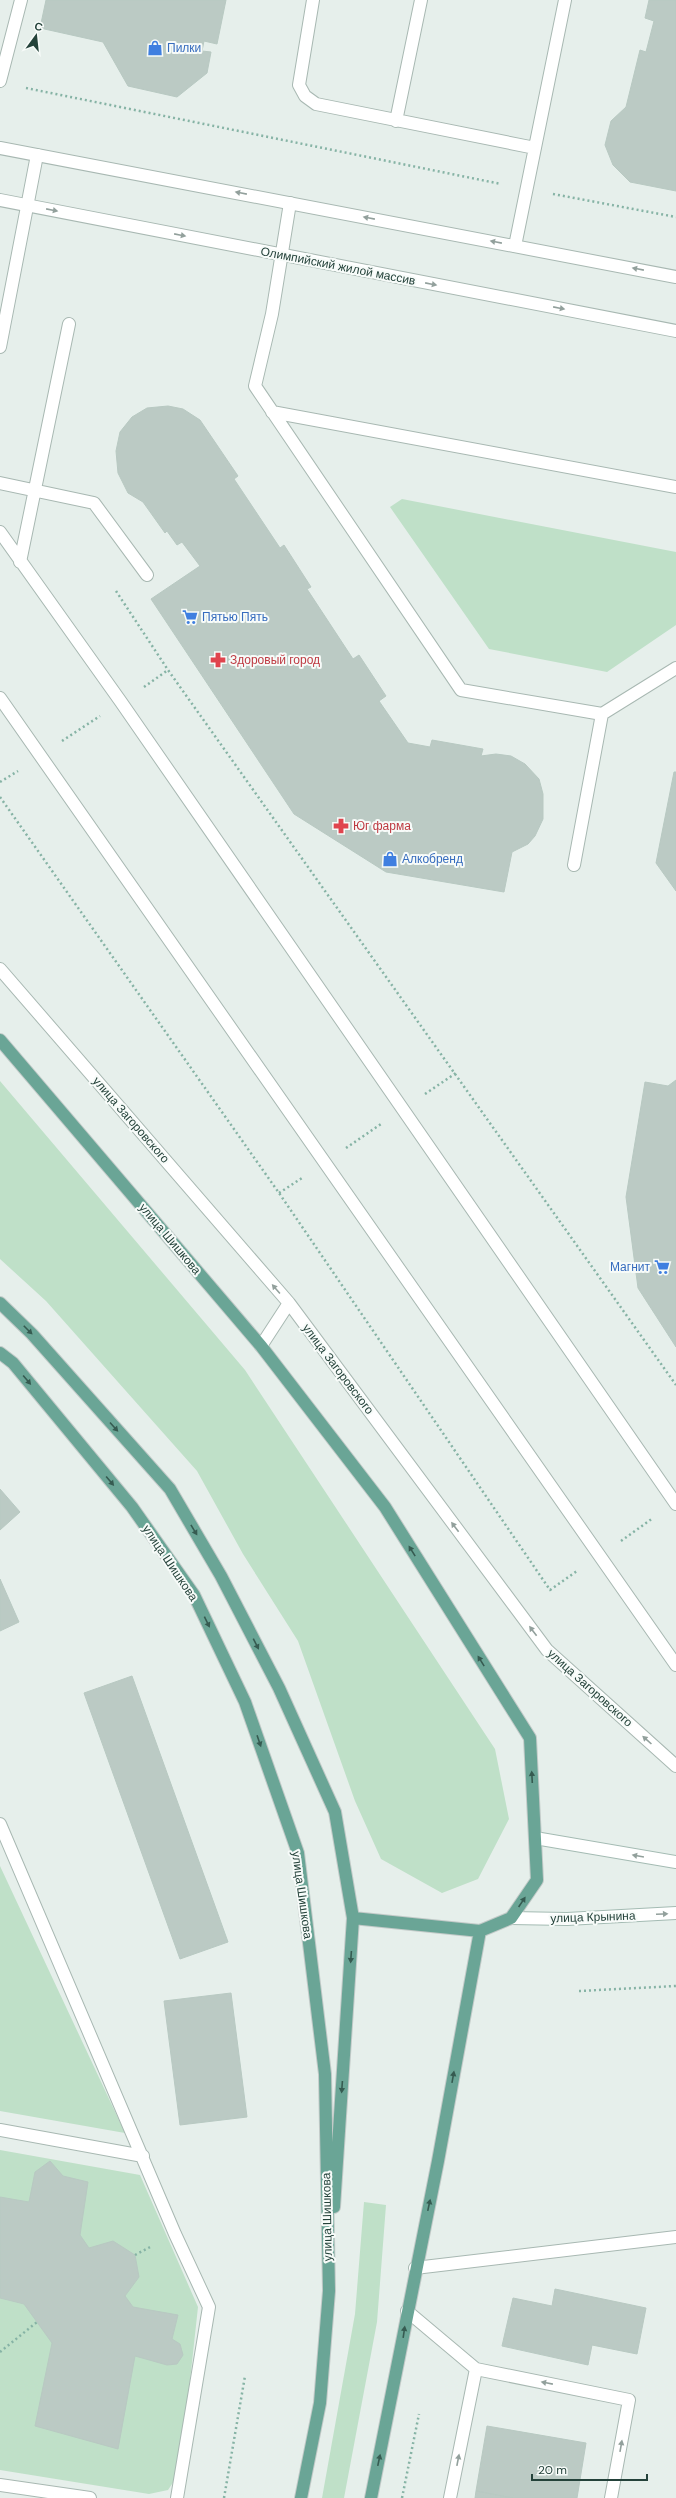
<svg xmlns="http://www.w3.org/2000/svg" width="676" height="2498" viewBox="0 0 676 2498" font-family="'DM Sans',sans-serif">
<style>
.green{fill:#bfe0c8}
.building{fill:#bbcac4;stroke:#b8c9c2}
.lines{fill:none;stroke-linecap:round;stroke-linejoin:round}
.service-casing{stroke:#a8b8b2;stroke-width:14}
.minor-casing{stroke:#a8b8b2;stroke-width:14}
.tertiary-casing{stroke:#a8b8b2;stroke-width:14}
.secondary-casing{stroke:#a4bbb3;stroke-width:14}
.primary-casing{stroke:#c2cac8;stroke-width:14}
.path{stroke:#86b3a5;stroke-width:2.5;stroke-dasharray:2 3;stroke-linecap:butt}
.service{stroke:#fff;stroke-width:12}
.minor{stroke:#fff;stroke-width:12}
.tertiary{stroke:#fff;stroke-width:12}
.secondary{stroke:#fff;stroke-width:12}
.primary{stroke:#6aa596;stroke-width:12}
.oneway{fill:#92a09c}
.oneway2{fill:#365b51}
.labels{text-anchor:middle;stroke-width:4;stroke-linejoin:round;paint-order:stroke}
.shop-label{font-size:12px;fill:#366cbe;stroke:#f7fbf9;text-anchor:start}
.street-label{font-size:12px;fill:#24423a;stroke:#f7fbf9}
.health-label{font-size:12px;fill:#be3a42;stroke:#f7fbf9;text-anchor:start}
</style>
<rect width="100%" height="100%" fill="#e6efeb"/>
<path class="green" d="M402,499L676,552V625L607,672L489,649L390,507Z
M0,1081L245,1370L495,1749L509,1819L478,1879L442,1893L381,1859L355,1801L298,1641L243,1554L197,1471L46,1301L0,1259Z
M0,1866L125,2133L0,2111Z
M0,2150L140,2175L198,2307L180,2472L168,2490L149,2494L0,2470Z
M364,2202L386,2205L377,2322L344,2498H322L355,2314Z"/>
<path class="building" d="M46,0H226L217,44L204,41L202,51L211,52L207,73L177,97L128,86L103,42L40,28Z
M649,0H676V191L630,182L613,165L605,145L611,121L626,107L640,50L646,52L654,21L645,18Z
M168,406L183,409L200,420L238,476L234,479L280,548L284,545L311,587L307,589L353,659L359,655L386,696L379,701L408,743L430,747L432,740L483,749L481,756L496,754L511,756L525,764L539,779L543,794V819L535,836L528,844L512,852L504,892L386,872L294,814L151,599L200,566L182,542L177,545L167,531L165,533L143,502L128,493L118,473L116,451L120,432L132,417L147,408Z
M674,772H676V891L656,863Z
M676,1080V1347L638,1288L626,1197L645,1082L668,1086Z
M0,1489L20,1512L0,1530Z
M0,1579L19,1622L0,1631Z
M132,1676L228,1942L180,1959L84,1693Z
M231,1993L247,2117L180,2125L164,2001Z
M50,2161L63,2176L88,2182L80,2235L89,2248L113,2241L135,2255L139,2277L125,2296L133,2307L178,2315L172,2339L180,2344L183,2355L177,2364L167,2365L135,2356L118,2449L35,2426L52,2343L24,2304L0,2298V2197L29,2202L35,2172Z
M555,2289L646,2308L637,2354L592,2345L588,2365L502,2346L513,2298L552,2306Z
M487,2426L586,2443L577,2498H513L476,2491Z
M476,2491L513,2498H475Z"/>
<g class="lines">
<defs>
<path id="service" d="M313,0L299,85L305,96L316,104L535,148
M0,81L21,0
M396,121L421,0
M290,203L272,314L255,386L461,690L602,714L676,668
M515,246L565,0
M0,347L37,155
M272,412L676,487
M0,483L94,503L147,575
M0,532L121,702L676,1504
M20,562L69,324
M0,698L676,1665
M574,865L602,714
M0,1824L175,2234L209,2307L177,2498
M0,2130L143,2156
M407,2311L476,2369L629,2400L611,2498
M0,2485L90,2498
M450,2498L476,2369"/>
<path id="minor" d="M0,148L676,277
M0,200L676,331
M415,2268L676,2237"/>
<path id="tertiary" d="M0,969L289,1303L547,1650L676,1766
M261,1346L289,1303"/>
<path id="secondary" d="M535,1838L676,1862
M511,1918L567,1919L676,1913"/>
<path id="primary" d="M0,1040L261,1346L385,1507L530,1738L537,1880L511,1918L480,1931L353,1918L335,1812L279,1688L221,1576L170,1489L32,1334L0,1303
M0,1353L13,1363L132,1507L194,1595L245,1702L298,1853L325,2074L329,2291L320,2403L301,2498
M334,2207L353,1918
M371,2498L438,2161L480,1931"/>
</defs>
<use href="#service" class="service-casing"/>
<use href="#minor" class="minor-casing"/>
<use href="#tertiary" class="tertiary-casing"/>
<use href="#secondary" class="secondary-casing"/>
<use href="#primary" class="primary-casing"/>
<path class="path" d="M26,88L501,184
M553,194L676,217
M116,591L168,670L676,1385
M144,687L168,670
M62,741L100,716
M0,782L18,771
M0,797L279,1193L550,1590L577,1571
M425,1094L456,1073
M346,1148L381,1124
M279,1193L302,1178
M621,1541L653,1518
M579,1991L676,1986
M135,2255L152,2246
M0,2352L37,2322
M224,2498L245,2376
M402,2498L419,2414"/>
<use href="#service" class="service"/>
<use href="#minor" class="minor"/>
<use href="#tertiary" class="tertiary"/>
<use href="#secondary" class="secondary"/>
<use href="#primary" class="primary"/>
</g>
<defs><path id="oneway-solid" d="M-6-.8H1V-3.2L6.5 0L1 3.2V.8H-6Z"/></defs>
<g class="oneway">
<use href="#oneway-solid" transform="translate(241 193) rotate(-169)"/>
<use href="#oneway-solid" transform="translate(52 210) rotate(11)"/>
<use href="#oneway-solid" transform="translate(369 218) rotate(-169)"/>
<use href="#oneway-solid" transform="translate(180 235) rotate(11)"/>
<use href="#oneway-solid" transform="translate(496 242) rotate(-169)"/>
<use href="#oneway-solid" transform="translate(638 269) rotate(-169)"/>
<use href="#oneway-solid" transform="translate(431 284) rotate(11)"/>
<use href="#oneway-solid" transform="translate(559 308) rotate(11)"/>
<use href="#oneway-solid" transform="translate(276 1289) rotate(-131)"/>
<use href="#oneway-solid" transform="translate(455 1527) rotate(-127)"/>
<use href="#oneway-solid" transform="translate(533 1631) rotate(-127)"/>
<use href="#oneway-solid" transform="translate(647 1740) rotate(-138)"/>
<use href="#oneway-solid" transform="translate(638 1856) rotate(-170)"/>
<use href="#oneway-solid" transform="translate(662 1914) rotate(-3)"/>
<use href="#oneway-solid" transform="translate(547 2383) rotate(-169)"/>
<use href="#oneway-solid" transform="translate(621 2446) rotate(-80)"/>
<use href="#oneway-solid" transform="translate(458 2460) rotate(-79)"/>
</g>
<g class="oneway2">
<use href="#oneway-solid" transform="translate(28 1330) rotate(45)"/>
<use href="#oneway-solid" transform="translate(27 1380) rotate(50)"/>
<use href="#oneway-solid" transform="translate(114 1427) rotate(48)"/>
<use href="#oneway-solid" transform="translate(110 1481) rotate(50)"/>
<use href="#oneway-solid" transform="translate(194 1530) rotate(59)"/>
<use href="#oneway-solid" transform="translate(412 1551) rotate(-122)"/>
<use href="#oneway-solid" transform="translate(207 1622) rotate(64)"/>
<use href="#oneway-solid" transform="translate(256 1644) rotate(63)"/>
<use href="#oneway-solid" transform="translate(481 1661) rotate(-122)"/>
<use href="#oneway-solid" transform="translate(259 1741) rotate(71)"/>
<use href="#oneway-solid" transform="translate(532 1777) rotate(-93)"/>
<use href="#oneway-solid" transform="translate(522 1902) rotate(-56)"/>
<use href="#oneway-solid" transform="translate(351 1957) rotate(94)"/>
<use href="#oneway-solid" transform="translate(453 2077) rotate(-80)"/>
<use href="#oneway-solid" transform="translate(342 2087) rotate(94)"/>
<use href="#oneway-solid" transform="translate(429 2205) rotate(-78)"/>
<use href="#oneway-solid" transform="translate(404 2332) rotate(-82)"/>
<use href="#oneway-solid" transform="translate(379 2460) rotate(-78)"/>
</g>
<defs>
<symbol id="shop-bare" viewBox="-9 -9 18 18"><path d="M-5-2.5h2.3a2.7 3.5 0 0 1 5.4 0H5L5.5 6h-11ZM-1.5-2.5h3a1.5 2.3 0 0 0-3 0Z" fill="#3f7fe0" stroke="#f7fbf9" stroke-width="2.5" paint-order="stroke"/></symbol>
<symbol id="supermarket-bare" viewBox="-9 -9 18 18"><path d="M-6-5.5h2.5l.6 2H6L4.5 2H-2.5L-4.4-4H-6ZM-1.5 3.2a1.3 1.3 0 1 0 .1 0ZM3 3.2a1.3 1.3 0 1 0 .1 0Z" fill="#3f7fe0" stroke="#f7fbf9" stroke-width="2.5" paint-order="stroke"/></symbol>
<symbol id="pharmacy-bare" viewBox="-9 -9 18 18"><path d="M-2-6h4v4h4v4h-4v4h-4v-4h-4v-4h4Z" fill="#e0444e" stroke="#f7fbf9" stroke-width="2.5" paint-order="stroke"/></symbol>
</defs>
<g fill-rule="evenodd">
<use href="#shop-bare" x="144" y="37" width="22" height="22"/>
<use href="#supermarket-bare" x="179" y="606" width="22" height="22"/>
<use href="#pharmacy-bare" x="207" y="649" width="22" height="22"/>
<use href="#pharmacy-bare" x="330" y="815" width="22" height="22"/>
<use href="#shop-bare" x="379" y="848" width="22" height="22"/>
<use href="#supermarket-bare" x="651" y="1256" width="22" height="22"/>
</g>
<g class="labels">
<g class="shop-label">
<text x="167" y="52">Пилки</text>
<text x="202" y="621">Пятью Пять</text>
<text x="402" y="863">Алкобренд</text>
<text x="650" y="1271" text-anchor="end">Магнит</text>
</g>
<g class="street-label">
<text transform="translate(338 266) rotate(11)" y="4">Олимпийский жилой массив</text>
<text transform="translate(131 1120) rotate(49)" y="4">улица Загоровского</text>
<text transform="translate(170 1239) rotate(50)" y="4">улица Шишкова</text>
<text transform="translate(338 1369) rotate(53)" y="4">улица Загоровского</text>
<text transform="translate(170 1563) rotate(56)" y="4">улица Шишкова</text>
<text transform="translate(590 1688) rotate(42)" y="4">улица Загоровского</text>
<text transform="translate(302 1895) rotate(82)" y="4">улица Шишкова</text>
<text transform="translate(593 1917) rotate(-2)" y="4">улица Крынина</text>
<text transform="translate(327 2217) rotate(-91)" y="4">улица Шишкова</text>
</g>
<g class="health-label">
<text x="230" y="664">Здоровый город</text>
<text x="353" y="830">Юг фарма</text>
</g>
</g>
<g transform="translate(36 36) rotate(15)" stroke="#f7fbf9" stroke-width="3" paint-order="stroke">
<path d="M0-3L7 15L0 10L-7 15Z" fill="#24423a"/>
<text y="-6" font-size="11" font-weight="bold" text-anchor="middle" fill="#24423a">С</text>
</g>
<path d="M532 2474v6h115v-6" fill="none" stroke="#24423a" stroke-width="2"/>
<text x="538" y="2474" font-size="12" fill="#24423a" stroke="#f7fbf9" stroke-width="3" paint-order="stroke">20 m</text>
</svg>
